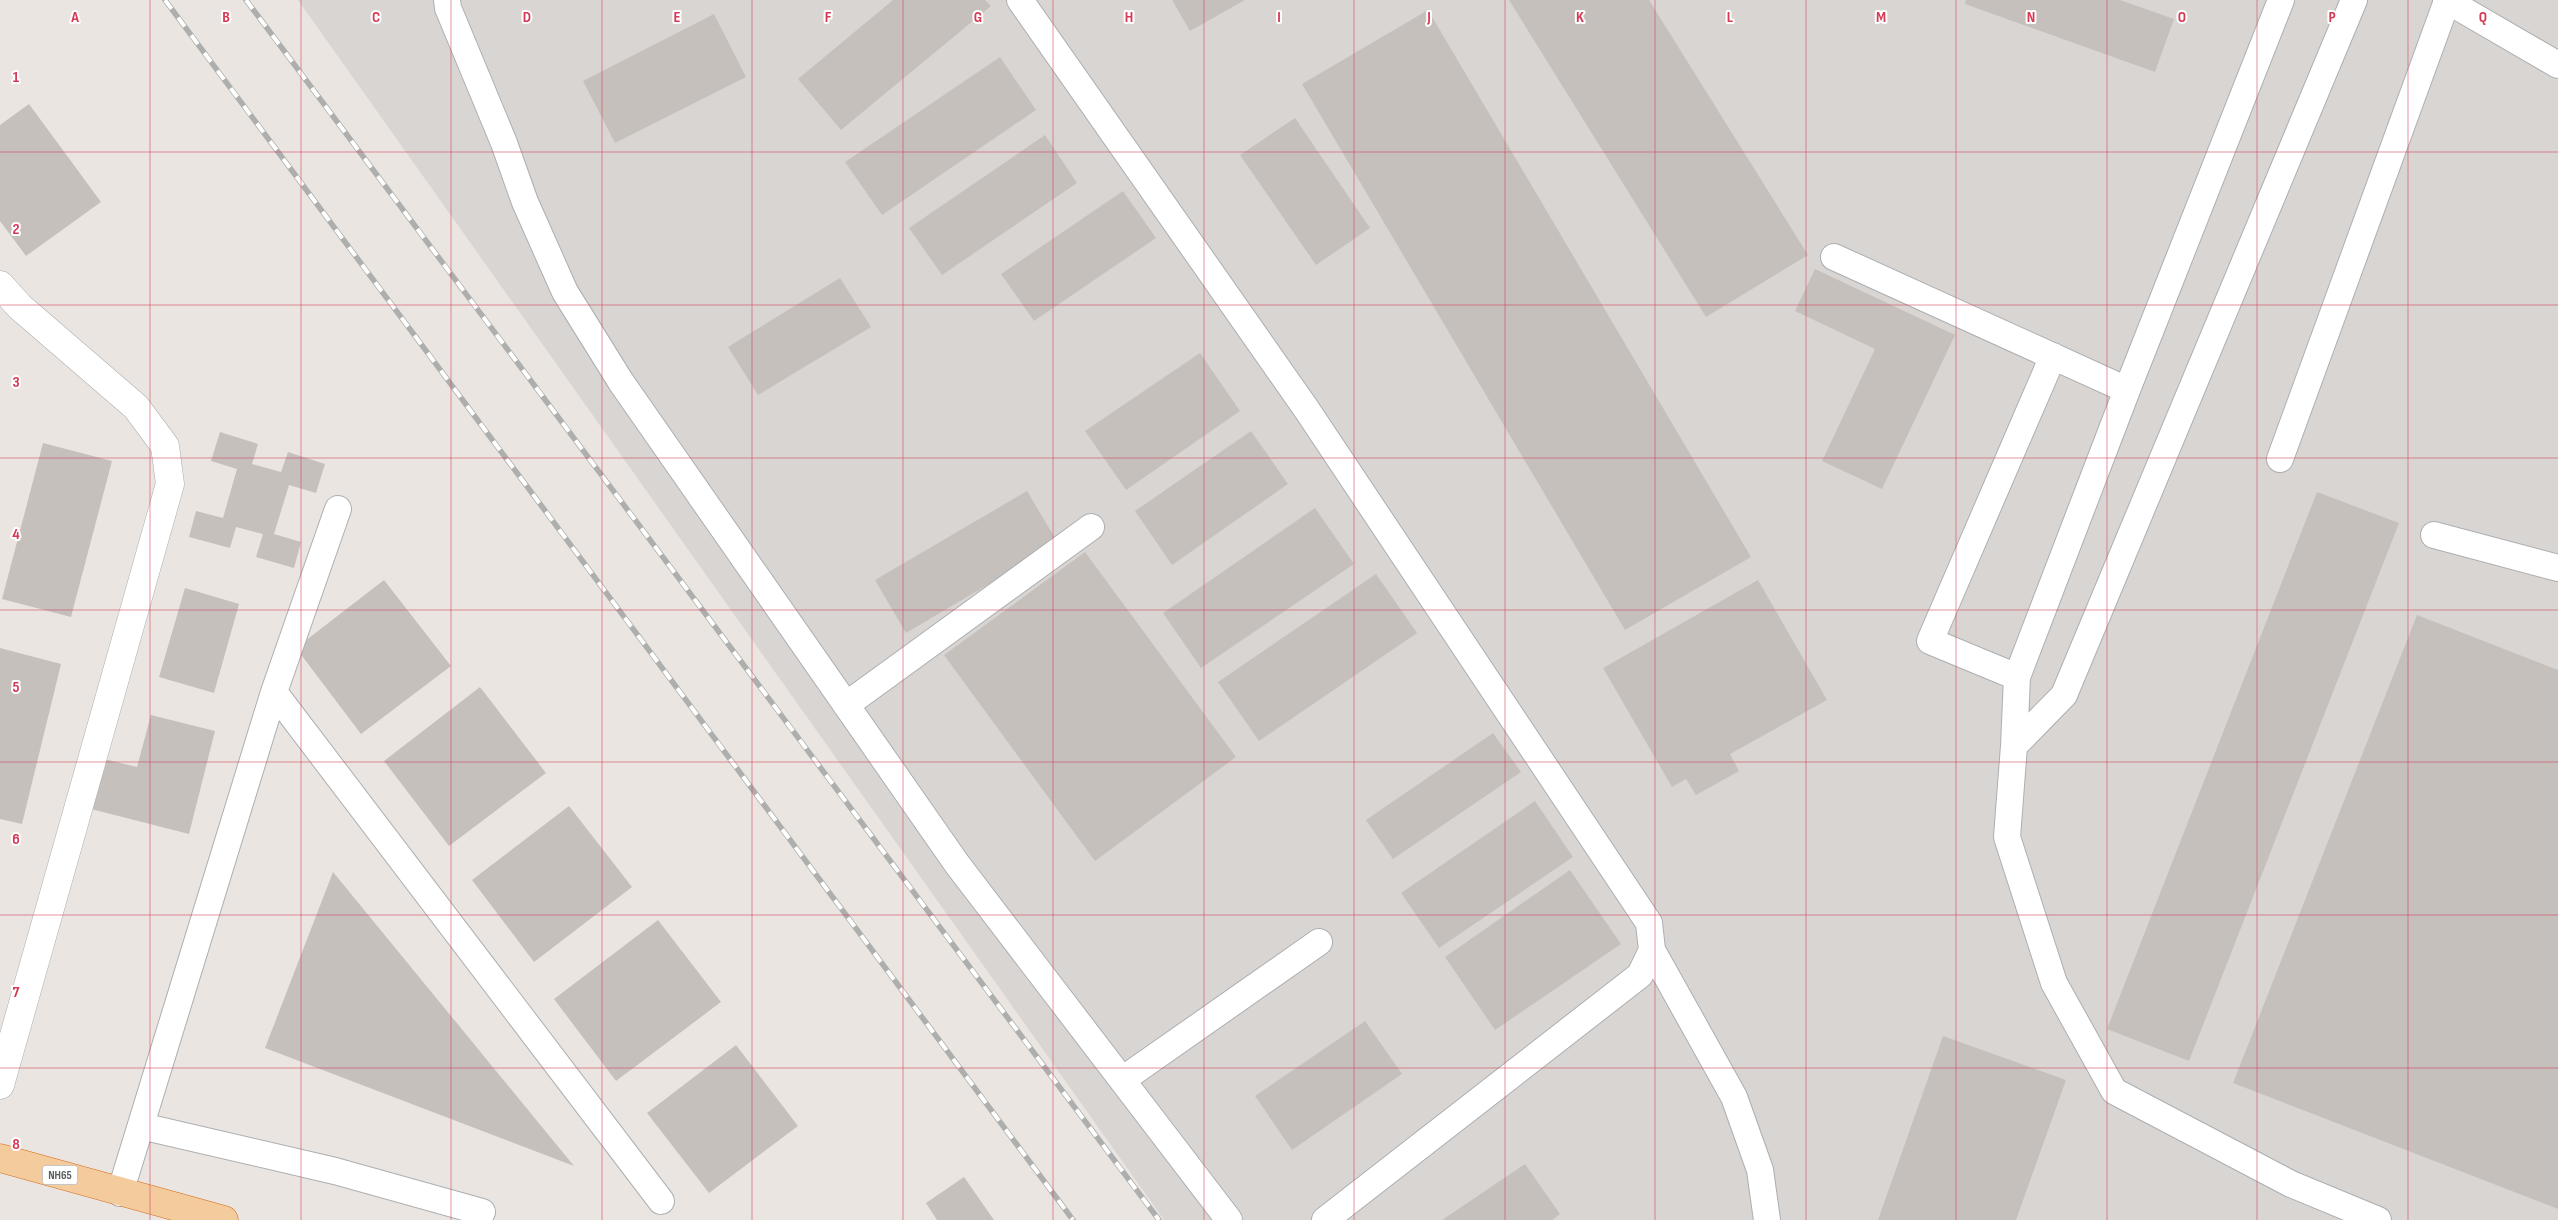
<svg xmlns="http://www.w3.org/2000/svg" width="2558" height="1220" viewBox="0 0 2558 1220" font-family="'Sofia Sans Condensed',sans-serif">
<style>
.industrial{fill:#d9d5d2}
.building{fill:#c6c0bd}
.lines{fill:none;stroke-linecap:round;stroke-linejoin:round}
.service-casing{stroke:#acafb2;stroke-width:28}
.minor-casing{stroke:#acafb2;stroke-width:29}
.trunk-casing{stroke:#d36917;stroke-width:29}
.service{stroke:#fff;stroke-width:26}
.minor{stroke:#fff;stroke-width:28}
.trunk{stroke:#f4cb9d;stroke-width:28}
.rail-casing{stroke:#adaeae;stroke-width:5.5}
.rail{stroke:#fff;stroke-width:4;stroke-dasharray:11;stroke-linecap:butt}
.grid{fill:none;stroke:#d63b55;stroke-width:1;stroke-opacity:0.55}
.labels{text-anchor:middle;stroke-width:4;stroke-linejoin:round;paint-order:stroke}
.shield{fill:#fff;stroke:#8b8e8f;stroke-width:1}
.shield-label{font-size:12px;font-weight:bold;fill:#595d5f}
.grid-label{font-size:16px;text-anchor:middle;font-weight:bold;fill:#d63b55;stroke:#fff;stroke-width:4;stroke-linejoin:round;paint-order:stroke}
</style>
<rect width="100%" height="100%" fill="#eae5e0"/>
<path class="industrial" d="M298,0H2558V1220H1164Z"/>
<path class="building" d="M893,0H985L991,6L841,130L798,79Z
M1172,0H1245L1190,31Z
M1509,0H1649L1808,255L1706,317Z
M1966,0H2120L2174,19L2155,72L1965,4Z
M1428,10L1751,557L1625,630L1302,84Z
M714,14L746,77L615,143L583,81Z
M1000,57L1036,110L882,215L845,162Z
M29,104L101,202L26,256L0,221V125Z
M1295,118L1370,228L1316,265L1240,155Z
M1045,135L1077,183L942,275L909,228Z
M1123,191L1156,238L1034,321L1001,274Z
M1815,269L1955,335L1882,489L1822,461L1875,349L1795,311Z
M840,278L871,327L758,395L728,347Z
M1200,353L1240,411L1126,490L1085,431Z
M1251,431L1288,484L1172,565L1135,511Z
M220,432L258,444L252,464L281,472L288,452L325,464L316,493L289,485L274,534L301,542L294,568L256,557L263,534L236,527L230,548L189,537L196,511L223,518L237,469L211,461Z
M43,443L112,461L71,617L2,599Z
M1027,491L1058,543L906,633L875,580Z
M2317,492L2399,523L2189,1061L2107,1029Z
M1315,508L1354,564L1201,668L1163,613Z
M1085,552L1236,757L1095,861L944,655Z
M1376,574L1417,633L1259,741L1218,682Z
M384,580L451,666L361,734L296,648Z
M1758,580L1827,700L1730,754L1739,771L1696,795L1686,779L1672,787L1603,668Z
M185,588L239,604L214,693L159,677Z
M2417,615L2558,670V1209L2233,1083Z
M0,648L61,664L22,824L0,819Z
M480,687L546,773L449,846L384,761Z
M151,715L215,731L189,834L91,809L104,759L137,767Z
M1493,733L1521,772L1393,859L1366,820Z
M1535,801L1573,857L1439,948L1401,893Z
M569,806L632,887L534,962L472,880Z
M1570,870L1621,944L1495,1030L1445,957Z
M333,872L574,1166L265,1048Z
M658,920L721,1002L616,1081L554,999Z
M1365,1021L1402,1074L1292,1150L1255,1096Z
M1943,1036L2066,1080L2016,1220H1878Z
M736,1045L798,1126L709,1193L647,1113Z
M1525,1164L1560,1214L1552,1220H1442Z
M964,1177L994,1220H937L926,1203Z"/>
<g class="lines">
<defs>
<path id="service" d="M447,0L448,8L504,143L525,202L565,292L621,382L957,864L1229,1220
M1020,0L1307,410L1649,923L1652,950L1640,975L1325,1220
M2281,0L2127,390L2017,677L2014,746L2064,695L2354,0
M2446,0L2558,65
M1834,257L2127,390
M2280,459L2447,1
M2434,535L2558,568
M2017,677L1930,641L2053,356
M274,692L661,1201
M846,705L1091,527
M2014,746L2007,837L2054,983L2114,1091L2291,1184L2378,1220
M1652,950L1734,1097L1760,1170L1767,1220
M1122,1080L1319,942
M141,1126L335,1171L482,1212
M120,1193L274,692L338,509"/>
<path id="minor" d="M0,285L20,307L136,407L165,446L170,484L0,1085"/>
<path id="trunk" d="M0,1158L224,1220"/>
</defs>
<use href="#service" class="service-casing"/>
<use href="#minor" class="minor-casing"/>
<use href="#trunk" class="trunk-casing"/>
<use href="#service" class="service"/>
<use href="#minor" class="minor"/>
<use href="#trunk" class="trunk"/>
<defs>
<path id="rail" d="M165,0L1073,1220
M246,0L1159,1220"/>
</defs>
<use href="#rail" class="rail-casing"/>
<use href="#rail" class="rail"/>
</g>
<path class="grid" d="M150,0V1220M301,0V1220M451,0V1220M602,0V1220M752,0V1220M903,0V1220M1053,0V1220M1204,0V1220M1354,0V1220M1505,0V1220M1655,0V1220M1806,0V1220M1956,0V1220M2107,0V1220M2257,0V1220M2408,0V1220M0,152H2558M0,305H2558M0,458H2558M0,610H2558M0,762H2558M0,915H2558M0,1068H2558"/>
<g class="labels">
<rect class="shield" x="42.5" y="1165.5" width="35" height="19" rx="4"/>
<g class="shield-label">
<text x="60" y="1179">NH65</text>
</g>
</g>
<g class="grid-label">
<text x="75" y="22">A</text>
<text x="226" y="22">B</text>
<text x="376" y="22">C</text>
<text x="527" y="22">D</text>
<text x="677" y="22">E</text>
<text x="828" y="22">F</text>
<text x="978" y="22">G</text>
<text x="1129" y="22">H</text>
<text x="1279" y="22">I</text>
<text x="1429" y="22">J</text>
<text x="1580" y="22">K</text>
<text x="1730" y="22">L</text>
<text x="1881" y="22">M</text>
<text x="2031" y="22">N</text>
<text x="2182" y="22">O</text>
<text x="2332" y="22">P</text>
<text x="2483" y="22">Q</text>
<text x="16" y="82">1</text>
<text x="16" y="234">2</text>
<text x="16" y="387">3</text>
<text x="16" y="539">4</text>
<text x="16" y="692">5</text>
<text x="16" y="844">6</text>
<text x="16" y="997">7</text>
<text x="16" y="1149">8</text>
</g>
</svg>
